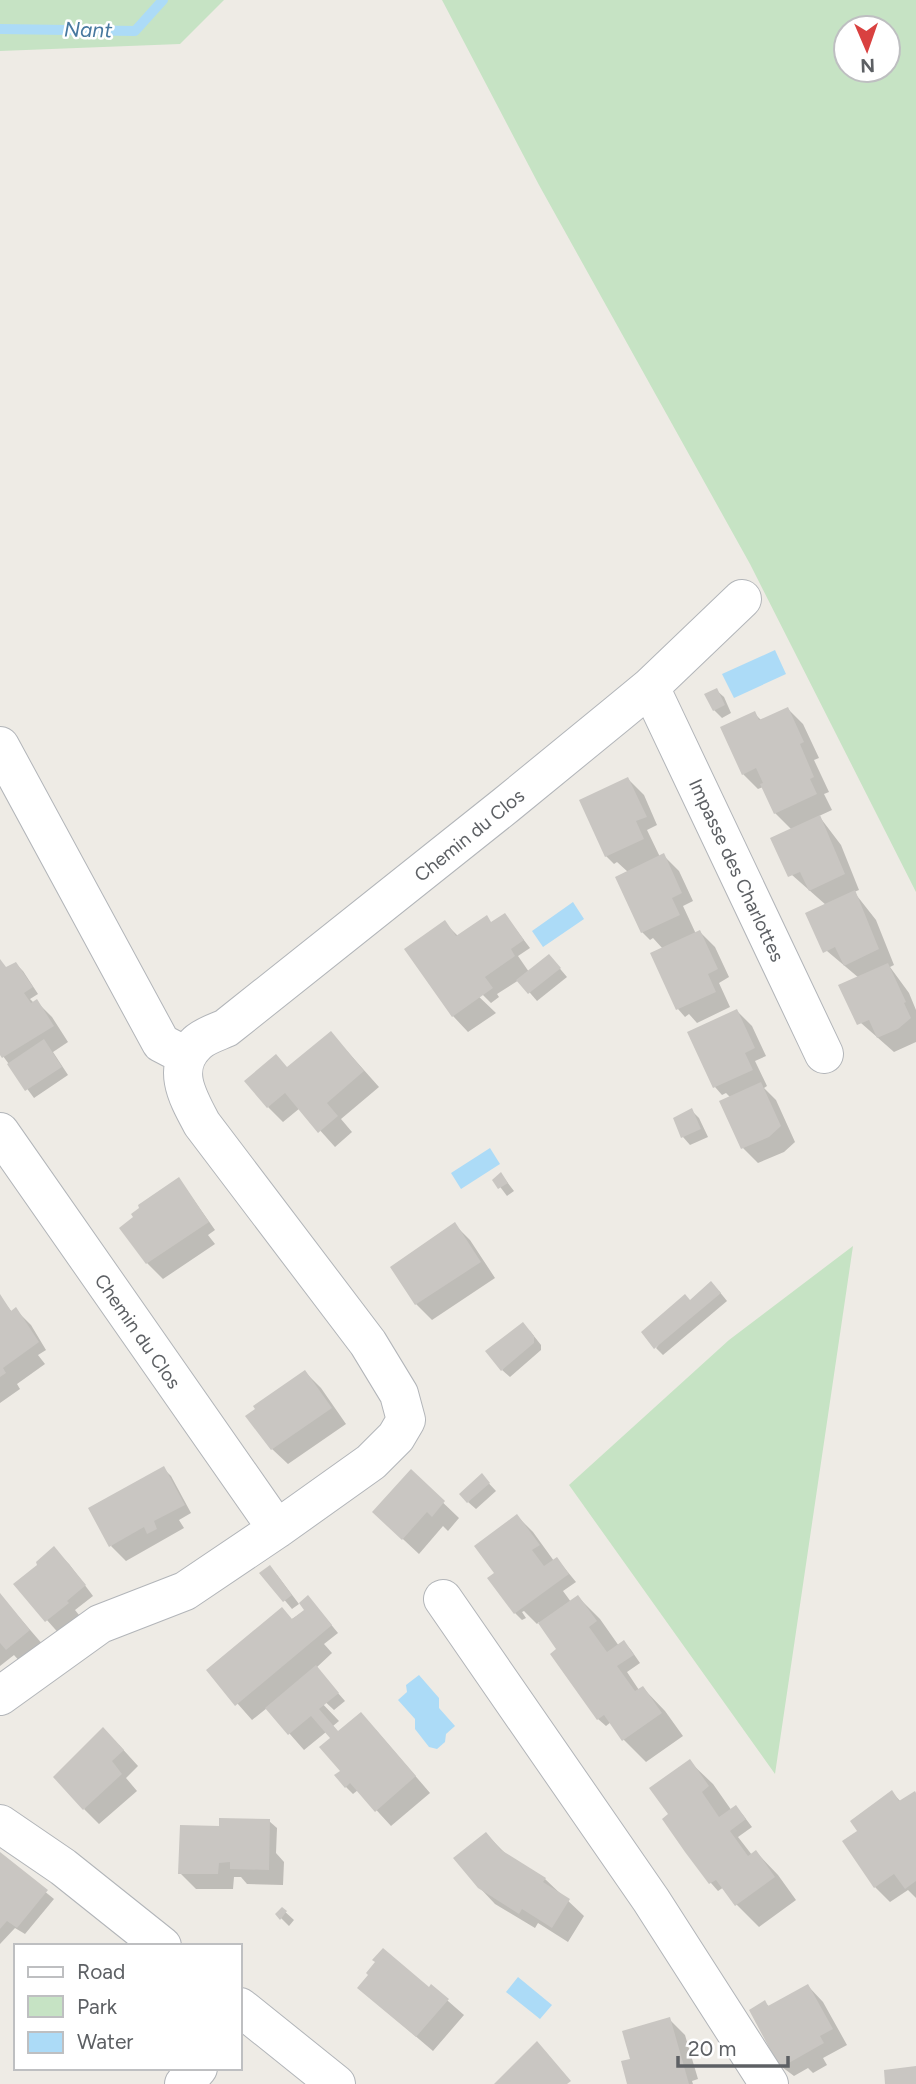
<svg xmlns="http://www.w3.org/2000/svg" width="916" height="2084" viewBox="0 0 916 2084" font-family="Figtree,sans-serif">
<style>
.green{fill:#c6e3c4;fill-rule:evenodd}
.water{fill:#acdbf7}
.shadow{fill:#0003}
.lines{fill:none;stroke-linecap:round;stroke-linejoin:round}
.stream{stroke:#acdbf7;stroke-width:10}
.building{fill:#c9c6c2}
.minor-casing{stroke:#b2b5b9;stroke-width:40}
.minor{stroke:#fff;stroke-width:38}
.labels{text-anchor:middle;stroke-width:5;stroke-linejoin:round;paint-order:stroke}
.street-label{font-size:19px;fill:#5d6064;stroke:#fff}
.water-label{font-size:21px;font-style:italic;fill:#47789f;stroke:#fff}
</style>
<rect width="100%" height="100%" fill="#eeebe5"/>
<path class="green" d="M0,0H224L180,44L0,51Z
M442,0H916V892L750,564L539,185ZM888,28V70H846V28Z
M853,1246L775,1774L569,1485L729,1340Z"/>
<path class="water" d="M775,650L786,674L734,698L722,674Z
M573,902L584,919L543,947L532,931Z
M490,1148L500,1164L461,1189L451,1173Z
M419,1675L439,1698V1708L455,1726L446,1734L445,1742L437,1749L429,1747L415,1729V1719L398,1700L407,1692L406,1685Z
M518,1977L552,2005L540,2019L506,1992Z"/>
<path class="shadow" d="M716,690L724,697L731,713L722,718L714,710Z
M788,709L803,724L819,758L814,760L829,792L824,794L832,810L819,816L841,845L859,890L854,892L876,920L894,965L890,967L909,993L916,1010V1042L894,1052L861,1023L859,978L827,951L826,905L792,875L773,839L792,830L775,813L763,787L758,789L743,774L754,713L762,721Z
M628,779L644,795L657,825L647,830L660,857L664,856L679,871L693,901L683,906L696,934L700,932L715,947L729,977L719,983L730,1007L697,1023L689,1014L685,1017L678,1009L663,949L653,938L650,940L642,932L628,872L617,862L614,864L606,856L592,826Z
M505,915L530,948L518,956L529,972L556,964L567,977L537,1001L519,980L497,994L499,997L491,1003L477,989L474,992L496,1013L468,1032L453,1016L445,923L459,937L492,923Z
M0,961L7,969L16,964L23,971L38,994L30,999L34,1003L37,1002L52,1017L68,1042L53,1052L68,1075L34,1098L0,1052Z
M737,1011L752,1026L766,1056L755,1061L767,1086L764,1088L776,1100L795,1142L784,1152L758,1163L743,1148L731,1098L726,1093L722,1095L715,1087L690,1032Z
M347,1051L379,1087L341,1119L352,1132L335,1147L300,1108L283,1122L268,1107L288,1068Z
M691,1110L699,1118L708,1137L690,1145L683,1137Z
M501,1174L514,1191L507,1196L495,1180Z
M179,1179L215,1230L208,1235L215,1244L163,1279L147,1263L121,1228Z
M455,1225L470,1240L495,1278L432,1320L416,1304Z
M719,1291L727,1301L663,1355L656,1348L691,1302Z
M0,1297L12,1312L16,1310L31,1325L46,1350L38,1355L45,1364L17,1384L20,1389L0,1403Z
M530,1331L541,1345V1350L510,1377L502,1370Z
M305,1372L321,1388L346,1424L288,1464L272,1449Z
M163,1468L171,1476L191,1513L179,1520L184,1528L126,1561L111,1546Z
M411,1472L459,1518L448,1531L443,1526L419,1554L390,1527Z
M482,1476L496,1491L476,1509L468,1502Z
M517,1516L533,1532L554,1561L557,1559L576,1582L563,1591L571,1602L578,1597L600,1619L619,1646L624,1642L631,1650L640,1663L627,1672L639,1690L643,1688L665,1711L683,1736L646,1762L624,1740L611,1722L606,1726L598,1719L559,1650L539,1622L537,1624L524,1611L522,1612L526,1618L522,1620L515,1613L494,1575Z
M54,1549L69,1564L93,1596L75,1610L83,1620L62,1637L15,1584L40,1565Z
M262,1573L277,1575L299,1604L292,1609Z
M0,1595L44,1646L22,1664L14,1655L0,1666Z
M315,1605L338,1633L324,1644L332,1653L316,1668L345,1701L334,1710L320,1697L318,1699L339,1721L333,1726L339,1733L376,1730L430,1793L391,1826L358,1790L353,1794L346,1787L332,1738L326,1732L304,1750L267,1708L252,1720L208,1670Z
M119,1745L138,1766L126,1778L137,1791L99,1824L84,1809Z
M690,1762L713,1784L732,1811L736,1808L743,1815L752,1827L738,1837L752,1855L756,1852L778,1875L796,1900L759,1927L736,1904L724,1887L718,1891L711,1883L664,1819L671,1815Z
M892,1792L901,1802L916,1795V1898L908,1890L890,1902L875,1887L859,1831Z
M269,1821L277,1828L276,1853L284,1862L283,1885L247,1884L241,1877H234L233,1889H196L180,1873L220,1828Z
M486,1834L506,1854L545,1879L584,1916L568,1942L538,1923L535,1928L495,1904L479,1887Z
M0,1855L54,1899L25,1934L15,1928L0,1944Z
M282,1909L294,1920L289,1926L277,1914Z
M808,1986L823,2002L847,2045L823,2058L827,2065L813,2073L808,2068L794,2076L782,2067L765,2003L770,2007Z
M432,1987L464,2015L433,2051L359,1988L429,1990Z
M669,2019L685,2035L698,2079L692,2081L693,2084H629L632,2060Z"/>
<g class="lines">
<path class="stream" d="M0,29L135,31L163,0"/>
</g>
<path class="building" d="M717,688L725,705L713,711L704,694Z
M788,707L804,742L800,744L814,777L810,779L817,794L774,814L760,784L763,783L756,768L742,775L720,727L755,711L759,720Z
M628,777L647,817L636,821L644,839L605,857L579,800Z
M820,815L845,874L809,891L800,872L788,877L770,838Z
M664,853L682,893L672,898L680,915L641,933L615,877Z
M855,890L879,949L844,966L835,947L823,953L805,913Z
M505,913L524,940L511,949L515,956L485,977L493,988L452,1017L404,949L445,920L456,936L487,915L491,922Z
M700,930L718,969L708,974L716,992L676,1010L650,953Z
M549,954L561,968L528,994L516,980Z
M0,959L6,967L16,962L33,987L24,993L31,1003L37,999L54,1026L2,1058L0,1055Z
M888,963L906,1002L904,1003L911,1018L898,1029L877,1038L869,1020L857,1025L838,985Z
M737,1009L755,1048L745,1053L753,1070L713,1088L687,1032Z
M331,1031L364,1071L327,1103L338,1116L318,1133L285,1093L267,1108L244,1081L276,1054L287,1067Z
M44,1039L62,1067L25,1091L7,1064Z
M761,1082L781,1126L769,1137L741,1149L719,1101Z
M692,1108L701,1129L681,1138L673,1118Z
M501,1172L508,1183L498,1189L492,1180Z
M179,1177L209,1222L146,1264L119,1228L133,1217L131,1214L139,1208L138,1205Z
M455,1222L481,1262L415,1305L390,1267Z
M711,1281L721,1293L654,1349L641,1332L685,1294L690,1300Z
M0,1294L11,1311L16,1307L39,1342L3,1368L6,1373L0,1377Z
M523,1322L534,1336V1343L501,1371L485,1351Z
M305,1370L332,1408L271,1450L245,1416L255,1409L253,1406Z
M164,1466L185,1505L154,1521L157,1529L147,1534L144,1527L109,1547L88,1508Z
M411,1469L445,1501L432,1517L427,1512L402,1540L372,1512Z
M482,1473L490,1483L467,1503L459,1494Z
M517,1514L540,1545L532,1550L544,1566L557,1557L569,1574L514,1614L487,1578L494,1573L474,1546Z
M54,1546L86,1585L67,1601L69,1603L45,1622L13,1584L37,1565L36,1562Z
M270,1565L292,1595L283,1602L259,1573Z
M0,1593L30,1630L6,1650L0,1643Z
M308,1595L332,1625L235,1706L206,1670L282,1607L292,1619L304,1610L299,1603Z
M578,1595L597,1621L589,1627L607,1652L624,1640L634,1655L617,1666L635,1691L643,1686L662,1713L622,1741L604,1715L597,1720L550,1654L556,1649L538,1623Z
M316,1665L339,1693L319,1709L338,1731L361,1712L416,1776L375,1812L350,1783L345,1788L334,1775L340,1771L319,1747L330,1738L311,1716L288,1735L265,1708Z
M103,1727L124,1750L112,1761L122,1774L83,1810L53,1777Z
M690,1759L709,1786L702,1792L719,1817L736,1805L746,1819L730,1831L748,1856L756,1850L775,1877L735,1906L716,1880L709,1884L685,1852L662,1819L668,1814L649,1788Z
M892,1790L899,1801L915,1791L916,1793V1881L905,1889L894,1874L874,1888L842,1841L857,1831L850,1821Z
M219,1818L270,1819L269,1870L230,1869V1862L219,1863L218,1874H178L180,1825L219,1826Z
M486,1832L501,1850L546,1878L543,1882L570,1899L552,1928L522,1909L519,1914L478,1888L453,1858Z
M0,1852L48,1890L17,1928L7,1921L0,1929Z
M282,1907L287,1911L280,1920L275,1914Z
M383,1948L429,1987L431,1984L449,1999L416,2037L357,1988L368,1975L366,1973L375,1962L372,1960Z
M808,1984L833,2029L820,2036L824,2043L780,2068L749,2010L765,2000L768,2006Z
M670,2017L689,2084H627L621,2061L630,2059L622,2031Z
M537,2041L571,2081L567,2084H494Z
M916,2066V2084H885L884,2070Z"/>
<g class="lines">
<defs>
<path id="minor" d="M650,687L824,1054
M0,746L161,1043L186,1056
M0,1132L277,1529
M443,1599L651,1900L769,2084
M0,1696L100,1624L185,1591L277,1529L371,1462L396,1437L406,1420L399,1394L368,1343L202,1124C188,1098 170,1068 197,1043C204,1036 217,1032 226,1028L506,805L616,715L650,687L742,599
M0,1824L63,1867L162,1946
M240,2007L336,2084
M184,2084L198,2068"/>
</defs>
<use href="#minor" class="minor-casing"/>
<use href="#minor" class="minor"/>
</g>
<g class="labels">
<g class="street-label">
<text transform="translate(469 835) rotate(-39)" y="7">Chemin du Clos</text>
<text transform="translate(737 870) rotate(65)" y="7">Impasse des Charlottes</text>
<text transform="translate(138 1331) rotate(55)" y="7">Chemin du Clos</text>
</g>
<g class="water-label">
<text transform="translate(88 30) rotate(1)" y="7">Nant</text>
</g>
</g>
<rect x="14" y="1944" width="228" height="126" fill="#ffffff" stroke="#bebfc1" stroke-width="2"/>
<rect x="28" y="1967" width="35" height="10" fill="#ffffff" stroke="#bebfc1" stroke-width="2"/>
<text x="77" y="1979" font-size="21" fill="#5d6064">Road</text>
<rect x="28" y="1996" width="35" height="21" fill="#c6e3c4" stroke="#bebfc1" stroke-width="2"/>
<text x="77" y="2014" font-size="21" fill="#5d6064">Park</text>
<rect x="28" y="2032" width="35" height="21" fill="#acdbf7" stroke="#bebfc1" stroke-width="2"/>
<text x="77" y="2049" font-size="21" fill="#5d6064">Water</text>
<g transform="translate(867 49) rotate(178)"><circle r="33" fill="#ffffff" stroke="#bebfc1" stroke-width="2"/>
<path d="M0-5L12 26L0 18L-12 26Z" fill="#d94140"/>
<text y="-10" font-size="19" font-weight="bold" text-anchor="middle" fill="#5d6064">N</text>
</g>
<path d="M678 2056v10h110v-10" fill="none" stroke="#5d6064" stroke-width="3.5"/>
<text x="688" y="2056" font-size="21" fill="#5d6064" stroke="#ffffff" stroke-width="5" paint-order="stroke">20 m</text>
</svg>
